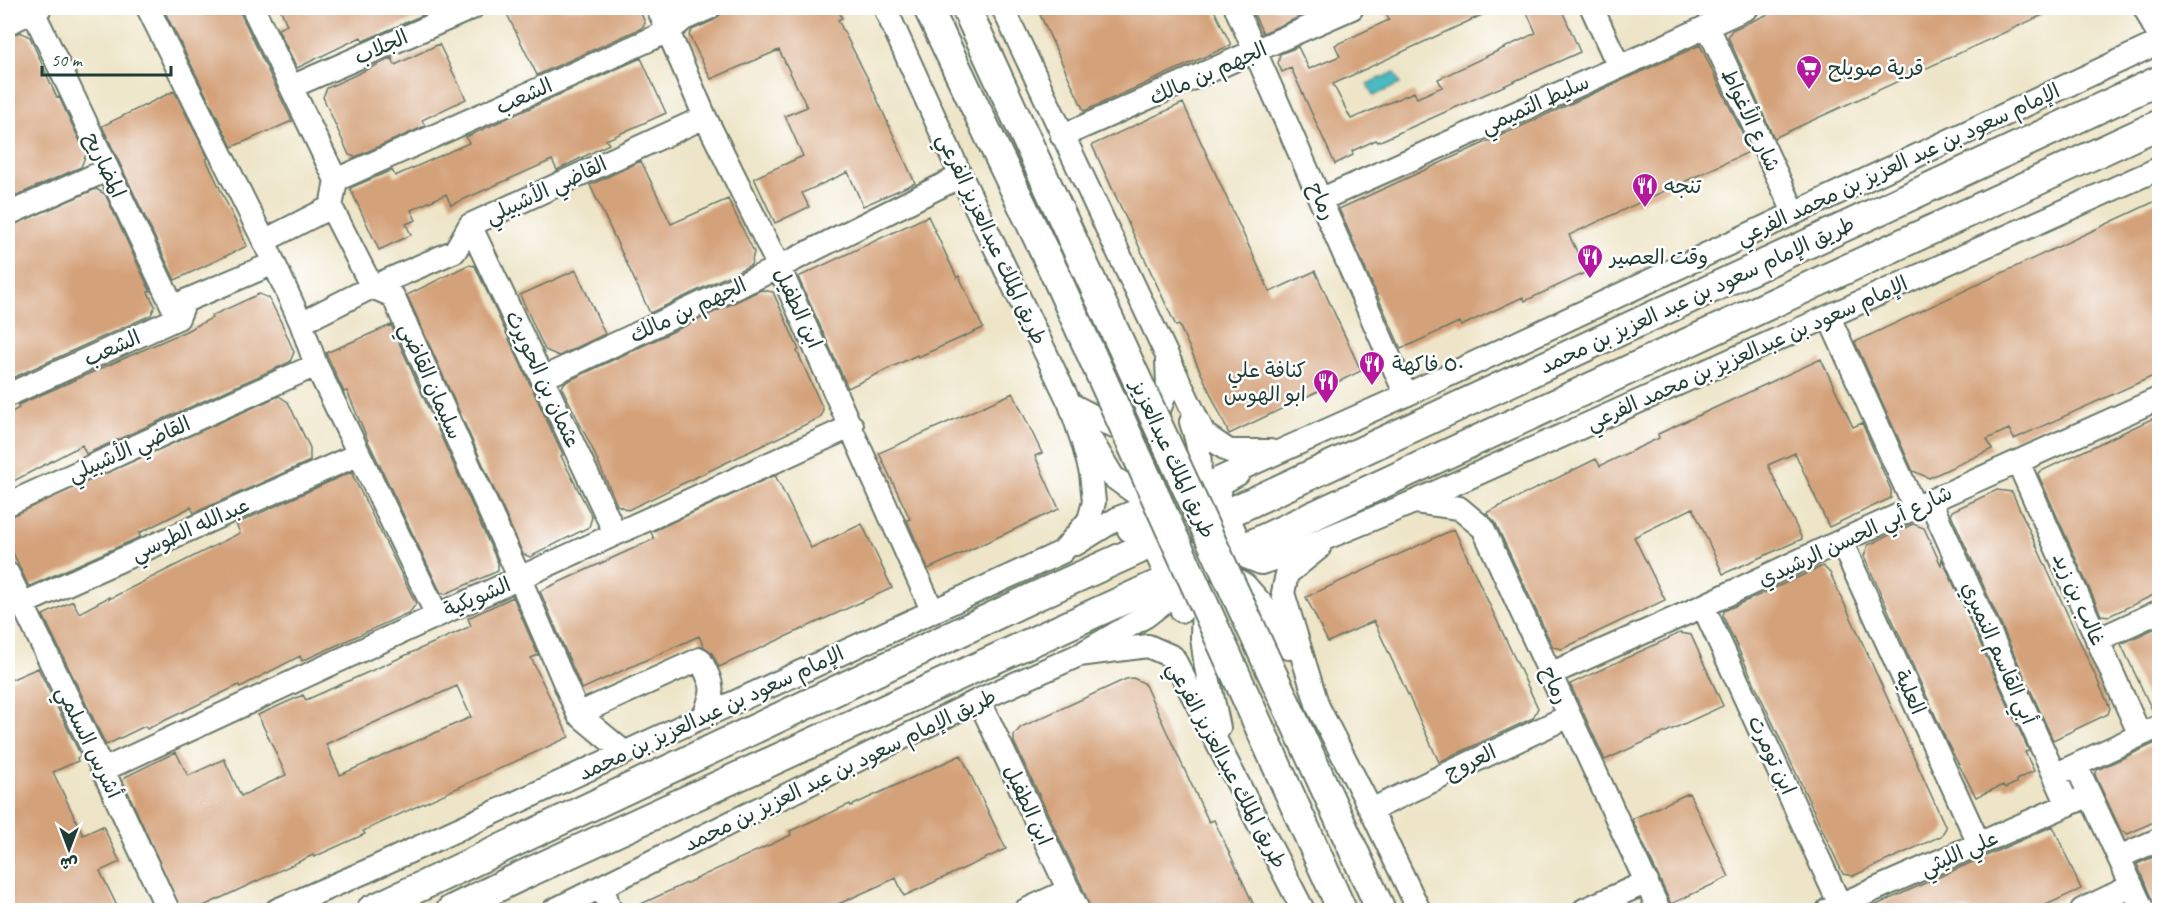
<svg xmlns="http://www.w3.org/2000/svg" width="2167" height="918" viewBox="0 0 2167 918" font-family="Caveat,'Playpen Sans Arabic',sans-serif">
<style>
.water{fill:#4bbac2;stroke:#357c7b;stroke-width:1.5}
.building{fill:#d4a27a;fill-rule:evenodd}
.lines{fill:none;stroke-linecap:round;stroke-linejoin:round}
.minor-casing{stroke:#677868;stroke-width:26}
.major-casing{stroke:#677868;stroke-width:32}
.minor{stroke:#fff;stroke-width:22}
.major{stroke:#fff;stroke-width:28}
.major-bridge-casing{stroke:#677868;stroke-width:32;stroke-linecap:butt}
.major-bridge{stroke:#fff;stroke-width:28}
.labels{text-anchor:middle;stroke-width:5;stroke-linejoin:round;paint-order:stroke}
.street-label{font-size:21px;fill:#1f3d34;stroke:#fff}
.poi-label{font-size:21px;fill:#1f3d34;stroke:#fff;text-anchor:start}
</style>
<rect width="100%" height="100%" fill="#fff"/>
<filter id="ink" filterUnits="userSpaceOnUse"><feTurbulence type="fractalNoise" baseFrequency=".0167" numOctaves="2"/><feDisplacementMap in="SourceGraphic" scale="12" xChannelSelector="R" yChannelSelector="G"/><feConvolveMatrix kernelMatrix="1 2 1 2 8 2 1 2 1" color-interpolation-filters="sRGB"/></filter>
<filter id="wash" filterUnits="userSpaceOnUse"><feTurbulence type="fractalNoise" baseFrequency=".008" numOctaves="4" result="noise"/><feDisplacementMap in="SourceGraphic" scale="24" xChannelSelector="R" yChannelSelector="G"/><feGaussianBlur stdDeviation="1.35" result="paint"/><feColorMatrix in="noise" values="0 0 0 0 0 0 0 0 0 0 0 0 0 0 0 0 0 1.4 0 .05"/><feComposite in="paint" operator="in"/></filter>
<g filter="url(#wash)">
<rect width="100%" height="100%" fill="#eee5c8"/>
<path class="water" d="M1395,72L1400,84L1373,96L1367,84Z"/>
<g id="blocks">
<path class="building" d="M163,8H238L292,121L232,147Z
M280,8H439L363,41L361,37L297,68L278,29L287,25Z
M504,8H639L645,23L642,28L537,75Z
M736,8H837L842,18L838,20L868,79L915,183L863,206L848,172L802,193L809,207L775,223L754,178L803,156L785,116L807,107L779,50L711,79L689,35L692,30L714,20L721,14Z
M1037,8H1213L1231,45L1084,111Z
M1251,8H1320L1263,33Z
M1387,8H1497L1333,84L1351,119L1414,92L1417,98L1442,87L1438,79L1536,33L1525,8H1561L1580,52L1378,142L1376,140L1352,151L1353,155L1335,164L1291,68L1282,72L1278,63L1280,54L1298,47L1309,69L1340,56L1335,45L1389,20L1386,13L1389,12Z
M1782,8H2058L1774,138L1728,37L1732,30Z
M20,32L30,37L57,98L59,97L86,154L81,167L8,199V37Z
M439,44L466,99L422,120L425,126L355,157L349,155L323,97L327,88L392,58L395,65Z
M1700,45L1751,151L1569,235L1587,272L1525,301L1523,297L1461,326L1459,322L1401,349L1339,209Z
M641,58L666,113L606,140L609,144L557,170L552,160L451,205L446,194L411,210L416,220L406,224L411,235L379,250L350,188L392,170L395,176L469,143L466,137Z
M174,91L208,158L206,159L247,246L175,280L102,126Z
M1183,103L1270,292L1315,271L1361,371L1229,434L1179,325L1176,326L1092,145Z
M641,161L671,224L728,199L754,252L751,265L650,313L590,185Z
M96,189L105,194L150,291L148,292L155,306L151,315L8,380V227Z
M2160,199V373L2014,439L2009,429L1987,439L1992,449L1929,478L1913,471L1855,342Z
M928,216L957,278L959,276L983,328L918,357L917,355L848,388L798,277Z
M468,265L475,266L563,455L561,456L592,517L589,527L530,557L523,554L407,295Z
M576,270L605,334L559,356L545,350L520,295Z
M761,290L773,292L799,350L797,351L823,409L821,417L628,510L617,505L592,448L562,388L564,383Z
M259,294L269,298L282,324L294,352L290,362L86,454L82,445L8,484V414L19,408L18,405L186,331L212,318L211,316Z
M391,325L498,563V571L445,594L441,593L369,443L347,391L344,392L326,353Z
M1821,359L1853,427L1862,423L1891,490V498L1829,527L1795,453L1768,465L1802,539L1723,574L1693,508L1634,537L1665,600L1562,649L1553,647L1495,522L1486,513L1596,459L1600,466L1659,438L1658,434Z
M1013,393L1042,453L1035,456L1059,509L928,569L907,520L910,519L879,453Z
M279,396L288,402L310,448V461L194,513L191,507L139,533L140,537L30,586L28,585L8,542V517Z
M2160,415V592L2109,616L2101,615L2038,474L2039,472Z
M351,472L416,604L410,612L302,661L300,656L240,687L239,685L147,729L145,726L106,745L43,615L73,601L79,613L109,597V599L240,533L236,524Z
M775,475L811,548L862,524L892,588L719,667L712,653L704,647L699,636L582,689L540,591L654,539L651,532Z
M1997,490L2012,492L2110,708L2108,714L2053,740L1951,514L1952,511Z
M1913,524L1924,528L1941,565L1942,559L2029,751L2025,752L2034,771L2016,780V783L2005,788L2003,785L1976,797L1947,742L1864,556L1868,545Z
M1454,529L1538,708L1533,718L1439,762L1374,621L1328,642L1306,597Z
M1823,566L1830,573L1858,633L1946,828L1941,836L1853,876L1843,874L1723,616L1724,611Z
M513,597L538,655L531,658L569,737L363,831L365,834L314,857L313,855L195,910H181L123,781L125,777L176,752L188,776L224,759L241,796L286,775L258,715L303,695L306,700L471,626L468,618ZM457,686L471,717L340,775L326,744Z
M2160,626V713L2154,714L2121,644Z
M1680,633L1691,635L1723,706L1605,760L1570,684Z
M38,668L81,756L77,758L78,761L53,772L83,835L103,826L120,862L100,871L119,910H8V681Z
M1133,678L1144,683L1209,822L1214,820L1256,910H1091L1081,884L1014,742V735L1021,727L1126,679Z
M2160,741V819L2128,834L2121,831L2095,775L2097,770Z
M961,755L1006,849L904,896L896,878L825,910H628L791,835L790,831L850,804L851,806Z
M1689,793L1729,877L1671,904L1632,819Z
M2053,826L2081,889L2035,910H1865Z
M2160,854V910H2156L2137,864Z"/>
</g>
</g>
<g filter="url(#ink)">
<use href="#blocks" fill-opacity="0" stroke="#677868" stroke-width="1.5"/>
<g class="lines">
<defs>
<path id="minor" d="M148,8L264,241L301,323L316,365L437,615
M253,8L336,180L331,207L372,287L393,296L520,579L578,714L625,753
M658,8L705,117L779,267L933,612
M1003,8L1204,434L1229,451H1270
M1236,8L1406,395
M1592,8L1619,67
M2145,8L2160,39
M33,11L178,318
M8,23L40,8
M1708,27L1794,212
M291,87L472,8
M1062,136L1352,8
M336,180L669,31L684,19L709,8
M1322,199L1619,67L1747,8
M8,214L107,170
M470,225L615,533
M264,241L331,207
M1829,317L1915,508
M301,323L372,287L455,251L470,225L705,117
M543,378L779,267L961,176
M8,395L178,318L185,301L272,264
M1070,404L1114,427H1139L1155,418L1161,405L1168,385L1167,360
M1191,422C1202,454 1201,466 1197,499
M1088,435L1113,477L1152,505L1160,513
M2018,462L2140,735
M1238,474L1222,483L1219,497L1246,557L1261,563L1280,557L1414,502L2160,168
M1930,501L2068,805
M1415,502L1459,508L1483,528L1659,910
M8,504L316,365
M1118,518L1218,479L1406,395L2160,42
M1841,541L1979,844
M1076,544L1118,518L1130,517L1142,519L1199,559L1245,585L1275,619L1289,648
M1319,548L1287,574L1283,593L1318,707L1371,810L1419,910
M8,574L103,770L168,910
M22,604L359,454
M1203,604L1202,638L1206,667L1219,728
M1703,606L1840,905
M1182,611L1192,595L1191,573
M2097,640L2160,611
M1086,651L1146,616L1164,602L1171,586L1148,535L1129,530
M1550,674L1703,606L1841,541L2160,398
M979,700L1078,910
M578,714L700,659C714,688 715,686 704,717
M2076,765L2143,910
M103,770C352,654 601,539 852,426
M2063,771L2160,726
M1371,810L1569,716
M2119,857L2160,839
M603,888L610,910
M277,910L367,871L1062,552L1089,520L1094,502L1091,473L1083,443L1070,404L961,176L885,8
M554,910L979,700L1079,655L1148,646L1173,657L1303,910
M1026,910L1069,890
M1584,910L1647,882
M1828,910L2090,795
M2082,910L2132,886"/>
<path id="major" d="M1235,510L2160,80
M1250,545L2160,124
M371,910L1034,597L1138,550
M451,910L521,876L1154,586"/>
</defs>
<use href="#minor" class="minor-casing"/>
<use href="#major" class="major-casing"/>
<use href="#minor" class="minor"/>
<use href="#major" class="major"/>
<defs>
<path id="major-bridge" d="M928,8L1055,274L1342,910
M966,8L1381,910"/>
</defs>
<use href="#major-bridge" class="major-bridge-casing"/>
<use href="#major-bridge" class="major-bridge"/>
</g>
</g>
<defs>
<symbol id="supermarket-pin" viewBox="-11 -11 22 30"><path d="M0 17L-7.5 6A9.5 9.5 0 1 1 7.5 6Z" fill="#b5179e" stroke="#fff"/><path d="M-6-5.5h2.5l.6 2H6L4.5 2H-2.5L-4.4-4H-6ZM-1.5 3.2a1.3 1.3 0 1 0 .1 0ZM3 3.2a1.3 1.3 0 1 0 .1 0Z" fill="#fff"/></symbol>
<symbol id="restaurant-pin" viewBox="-11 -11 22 30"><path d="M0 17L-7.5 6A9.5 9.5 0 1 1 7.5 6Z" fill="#b5179e" stroke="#fff"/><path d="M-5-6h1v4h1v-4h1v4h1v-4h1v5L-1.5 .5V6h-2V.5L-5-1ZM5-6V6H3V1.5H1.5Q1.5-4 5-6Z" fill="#fff"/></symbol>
</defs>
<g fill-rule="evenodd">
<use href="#supermarket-pin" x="1794" y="53" width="30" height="40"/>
<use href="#restaurant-pin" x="1630" y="171" width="30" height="40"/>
<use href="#restaurant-pin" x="1575" y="242" width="30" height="40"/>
<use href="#restaurant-pin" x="1357" y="349" width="30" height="40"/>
<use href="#restaurant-pin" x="1311" y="367" width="30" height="40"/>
</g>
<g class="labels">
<g class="street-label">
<text transform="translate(381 47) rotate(-24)" y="7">الجلاب</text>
<text transform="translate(1208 73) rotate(-24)" y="7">الجهم بن مالك</text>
<text transform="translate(524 96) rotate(-24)" y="7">الشعب</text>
<text transform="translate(1535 104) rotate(-24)" y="7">سليط التميمي</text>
<text transform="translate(1751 120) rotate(65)" y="7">شارع الأغواط</text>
<text transform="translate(1898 164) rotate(-25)" y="7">الإمام سعود بن عبد العزيز بن محمد الفرعي</text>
<text transform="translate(105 165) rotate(65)" y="7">المضاريح</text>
<text transform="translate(546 190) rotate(-25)" y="7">القاضي الأشبيلي</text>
<text transform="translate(1322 201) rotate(66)" y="7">رماح</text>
<text transform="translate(992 239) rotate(65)" y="7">طريق الملك عبدالعزيز الفرعي</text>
<text transform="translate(1697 295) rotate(-25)" y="7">طريق الإمام سعود بن عبد العزيز بن محمد</text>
<text transform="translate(798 308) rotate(65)" y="7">ابن الطفيل</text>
<text transform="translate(688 310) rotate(-25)" y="7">الجهم بن مالك</text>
<text transform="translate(112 348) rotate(-24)" y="7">الشعب</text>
<text transform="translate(1747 353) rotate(-24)" y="7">الإمام سعود بن عبدالعزيز بن محمد الفرعي</text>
<text transform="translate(543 379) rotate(65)" y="7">عثمان بن الحويرث</text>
<text transform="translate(431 381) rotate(66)" y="7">سليمان القاضي</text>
<text transform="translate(129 449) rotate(-24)" y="7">القاضي الأشبيلي</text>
<text transform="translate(1173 459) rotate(65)" y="7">طريق الملك عبدالعزيز</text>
<text transform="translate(190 529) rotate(-24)" y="7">عبدالله الطوسي</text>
<text transform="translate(1855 536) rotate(-25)" y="7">شارع أبي الحسن الرشيدي</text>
<text transform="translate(477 597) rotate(-23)" y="7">الشويكية</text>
<text transform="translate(2079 599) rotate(66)" y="7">غالب بن زيد</text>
<text transform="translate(1999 653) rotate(66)" y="7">أبي القاسم النميري</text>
<text transform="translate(1555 685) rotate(66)" y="7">رماح</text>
<text transform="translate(1910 692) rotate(66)" y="7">العلية</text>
<text transform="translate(711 713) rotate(-25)" y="7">الإمام سعود بن عبدالعزيز بن محمد</text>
<text transform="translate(89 742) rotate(64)" y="7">أشرس السلمي</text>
<text transform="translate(1772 755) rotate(65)" y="7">ابن تومرت</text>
<text transform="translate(1470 762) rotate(-25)" y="7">العروج</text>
<text transform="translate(1227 765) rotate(62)" y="7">طريق الملك عبدالعزيز الفرعي</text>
<text transform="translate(840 770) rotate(-26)" y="7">طريق الإمام سعود بن عبد العزيز بن محمد</text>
<text transform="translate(1028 805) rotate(65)" y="7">ابن الطفيل</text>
<text transform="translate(1959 853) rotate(-24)" y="7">علي الليثي</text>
</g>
<g class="poi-label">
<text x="1828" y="75">قرية صويلح</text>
<text x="1664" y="193">تنجه</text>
<text x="1610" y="264">وقت العصير</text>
<text x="1392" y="371">٥٠ فاكهة</text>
<text x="1306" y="377" text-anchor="end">كنافة علي<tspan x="1306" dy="24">ابو الهوس</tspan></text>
</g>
</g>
<rect width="2167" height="918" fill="none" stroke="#fff" stroke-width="30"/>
<g transform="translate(69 849) rotate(180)" stroke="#ffffff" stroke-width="4.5" paint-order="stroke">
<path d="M0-4.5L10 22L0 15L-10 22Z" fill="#1f3d34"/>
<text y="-9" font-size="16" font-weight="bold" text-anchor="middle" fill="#1f3d34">ش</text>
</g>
<path d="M42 66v9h129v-9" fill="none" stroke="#1f3d34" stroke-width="3"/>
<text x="51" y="66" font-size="18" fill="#1f3d34" stroke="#ffffff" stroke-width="4.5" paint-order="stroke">50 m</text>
</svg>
